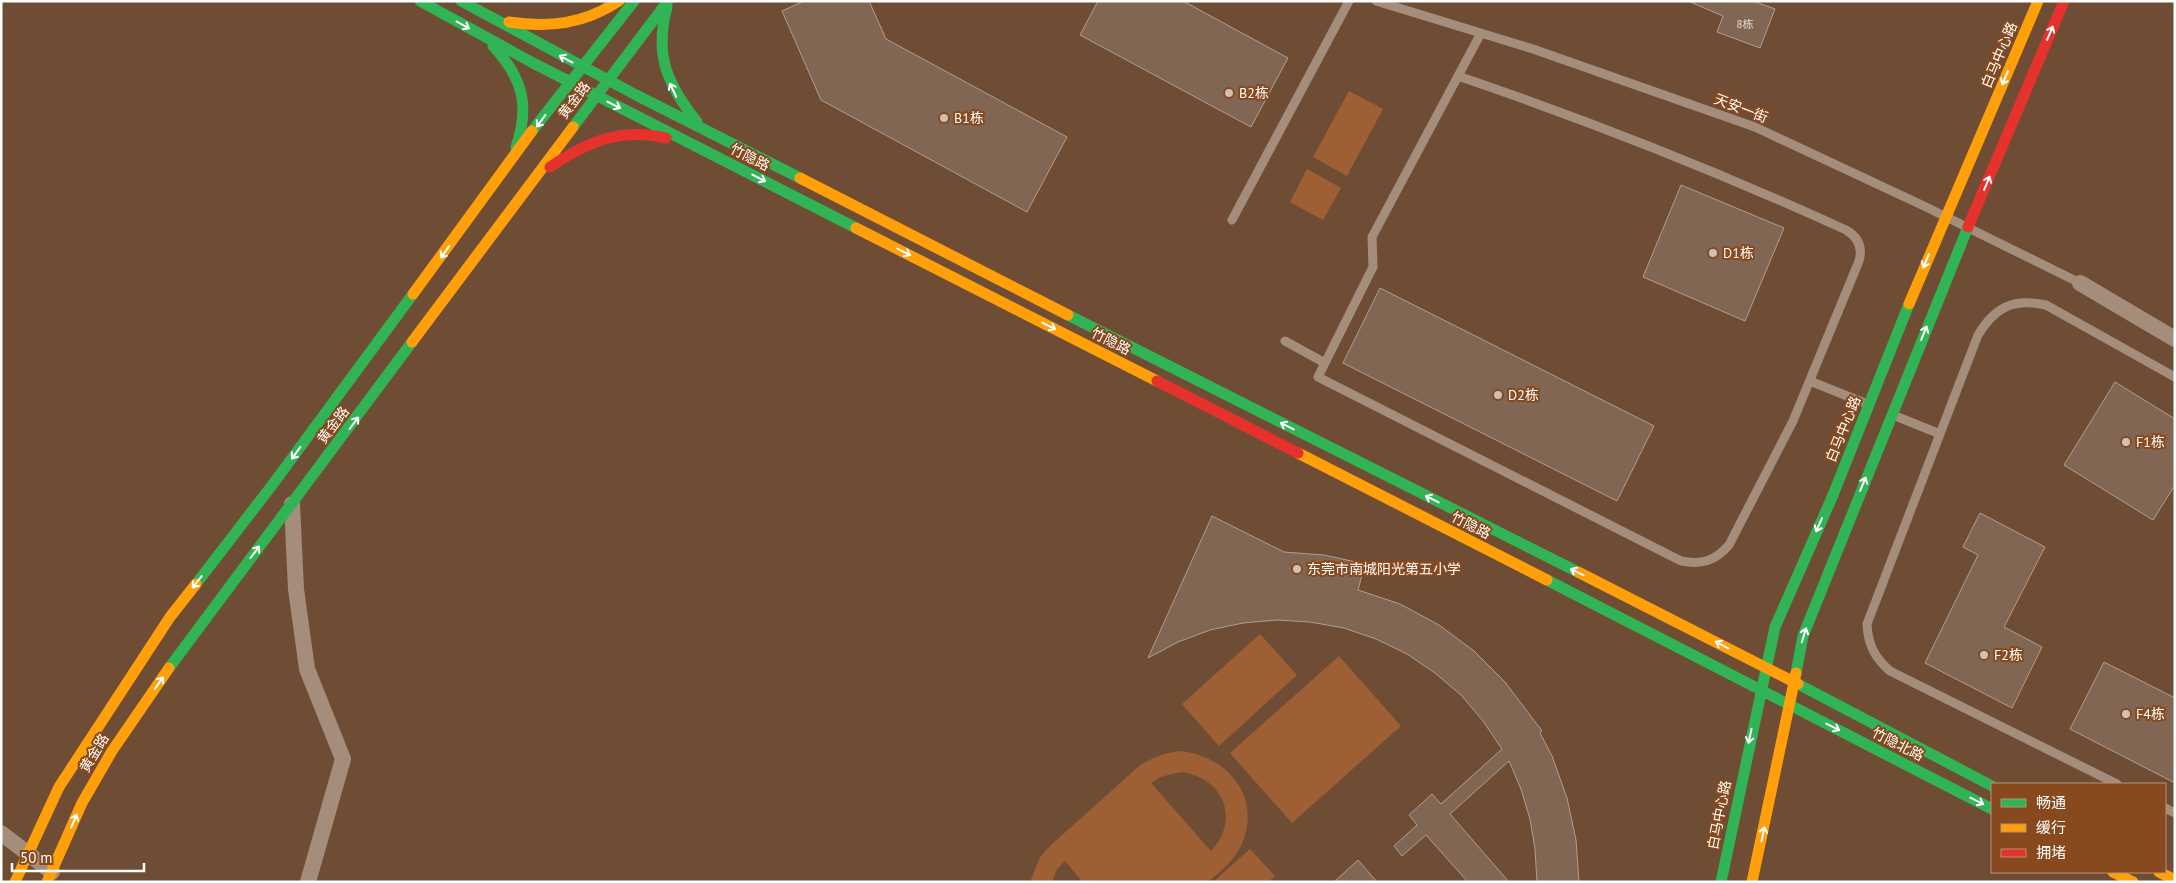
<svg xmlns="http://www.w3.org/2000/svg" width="2176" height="883" viewBox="0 0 2176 883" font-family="'PT Sans','Noto Sans SC',sans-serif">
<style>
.green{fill:#9f5f34;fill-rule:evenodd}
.building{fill:#816653;stroke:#b29e90}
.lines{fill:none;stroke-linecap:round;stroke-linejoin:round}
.lane{stroke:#a58d7c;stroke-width:9}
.street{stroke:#a58d7c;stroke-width:16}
.fast{stroke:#30b455;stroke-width:11}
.slow{stroke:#ff9f0a;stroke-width:11}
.jam{stroke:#e5322d;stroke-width:11}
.oneway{stroke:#fff}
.poi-dot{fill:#cdc1b8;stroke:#87491d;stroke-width:2}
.labels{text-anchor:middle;stroke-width:4;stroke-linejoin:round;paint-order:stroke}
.number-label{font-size:11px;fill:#e0d9d4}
.street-label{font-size:14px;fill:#fff;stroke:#87491d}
.poi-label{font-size:14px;fill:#fff;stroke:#87491d;text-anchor:start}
</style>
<rect width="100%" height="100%" fill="#6f4d35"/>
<path class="green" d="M1349,91L1383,109L1347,176L1313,157Z
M1307,169L1341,188L1323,220L1290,202Z
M1260,634L1297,675L1219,746L1182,704Z
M1339,656L1401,726L1292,823L1230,753Z
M1181,751C1225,756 1261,794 1243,841C1237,858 1222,870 1208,882H1083L1065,861L1057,869L1052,882H1030L1040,857L1050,846L1138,767C1152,757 1164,753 1181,751ZM1181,772C1223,777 1241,819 1211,851L1151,783L1160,777Z
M1250,849L1275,876L1268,882H1213Z"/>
<path class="building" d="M804,1H869L886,39L1067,137L1027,212L821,100L782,11Z
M1098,1H1183L1288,58L1251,127L1080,35Z
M1688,1H1753L1775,9L1760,48L1717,32L1723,16Z
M1681,185L1784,228L1745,321L1643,277Z
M1380,288L1654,426L1617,501L1343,363Z
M2115,382L2175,419V485L2153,520L2064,465Z
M1980,513L2045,547L2004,627L2042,647L2012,708L1925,663L1978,555L1963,547Z
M1212,516L1284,552L1324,555L1365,564L1358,590L1400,604L1439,625L1474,651L1505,682L1542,731L1540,733L1552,756L1567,798L1576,840L1579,882H1537L1535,849L1530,819L1521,789L1509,761L1450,814L1509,882H1468L1426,835L1402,856L1394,846L1417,825L1409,815L1432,794L1441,804L1502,749L1483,721L1461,695L1435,673L1407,654L1376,639L1344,628L1310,622L1277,620L1243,623L1210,630L1178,642L1148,658Z
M2104,662L2175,698V783L2070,729Z
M1358,860L1377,882H1334Z"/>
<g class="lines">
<path class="lane" d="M1376,1L1533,49L1755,127L1924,206L2080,283
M1458,76C1590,121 1719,172 1846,230C1858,237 1863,247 1859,261L1793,421L1729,545C1715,561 1702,565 1681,561L1318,377L1373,267L1372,237L1481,33
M1232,220L1349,1
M1285,341L1325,363
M1810,381L1867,404
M1893,415L1940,434
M2117,784L1890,671C1875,658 1868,645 1867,624L1978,335C1995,307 2013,298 2046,305L2175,377
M2165,808L2175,813"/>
<path class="street" d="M2080,283L2175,339
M292,504L296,589L307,669L343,759L308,882
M1,833L52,872"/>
<path class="fast" d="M420,1L533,63L856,228
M461,1L636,95L800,178
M667,7C654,55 667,84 697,122
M493,46C523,78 530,106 516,147
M573,127L668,1
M532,131L634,1
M1068,315L1578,572
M1547,580L1992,809
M196,584L273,484L413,294
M169,668L412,342
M1796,673L1803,636L1968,227
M1798,684L1992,786
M1721,882L1775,627L1833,495L1909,304"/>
<path class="slow" d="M509,22C550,28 584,24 619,1
M800,178L1068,315
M856,228L1157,381
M413,294L532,131
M1909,304L2038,1
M412,342L573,127
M1298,453L1547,580
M1578,572L1798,684
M2113,872L2133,882
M2159,872L2175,880
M15,882L59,787L170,617L196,584
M47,882L82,803L112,751L169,668
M1752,882L1796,673"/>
<path class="jam" d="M550,167C587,142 621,127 666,138
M1968,227L2064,1
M1157,381L1298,453"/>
</g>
<defs><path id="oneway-shaft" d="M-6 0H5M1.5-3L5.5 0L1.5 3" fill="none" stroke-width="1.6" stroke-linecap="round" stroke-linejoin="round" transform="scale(1.25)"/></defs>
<g class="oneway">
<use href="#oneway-shaft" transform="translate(463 25) rotate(29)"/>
<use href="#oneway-shaft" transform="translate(2050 33) rotate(-67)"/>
<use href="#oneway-shaft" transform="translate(566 59) rotate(-152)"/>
<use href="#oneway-shaft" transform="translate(2005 78) rotate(113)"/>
<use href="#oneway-shaft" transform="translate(673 90) rotate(-115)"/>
<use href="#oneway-shaft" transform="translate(614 105) rotate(27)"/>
<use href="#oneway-shaft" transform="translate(541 121) rotate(126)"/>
<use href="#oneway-shaft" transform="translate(759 178) rotate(27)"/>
<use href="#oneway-shaft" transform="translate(1987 183) rotate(-67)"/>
<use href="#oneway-shaft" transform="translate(445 252) rotate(126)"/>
<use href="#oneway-shaft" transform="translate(904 252) rotate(27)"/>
<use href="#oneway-shaft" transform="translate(1926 261) rotate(113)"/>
<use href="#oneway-shaft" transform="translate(1049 326) rotate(27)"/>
<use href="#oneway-shaft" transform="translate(1924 333) rotate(-68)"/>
<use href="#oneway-shaft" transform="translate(354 423) rotate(-53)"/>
<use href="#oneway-shaft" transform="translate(1287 426) rotate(-153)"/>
<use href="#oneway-shaft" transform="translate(296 453) rotate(126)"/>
<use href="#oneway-shaft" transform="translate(1863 484) rotate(-68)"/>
<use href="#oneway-shaft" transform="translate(1432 499) rotate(-153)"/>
<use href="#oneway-shaft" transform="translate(1819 525) rotate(114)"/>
<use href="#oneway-shaft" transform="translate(255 552) rotate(-53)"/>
<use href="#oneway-shaft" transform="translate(1577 572) rotate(-153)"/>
<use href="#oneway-shaft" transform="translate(197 582) rotate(128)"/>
<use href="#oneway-shaft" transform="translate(1804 635) rotate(-73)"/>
<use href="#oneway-shaft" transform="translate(1722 645) rotate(-152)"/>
<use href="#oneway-shaft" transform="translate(159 683) rotate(-55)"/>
<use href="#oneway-shaft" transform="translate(1833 727) rotate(27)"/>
<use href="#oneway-shaft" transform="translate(1750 736) rotate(102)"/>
<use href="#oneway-shaft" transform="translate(1977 801) rotate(27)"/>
<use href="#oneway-shaft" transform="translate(74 821) rotate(-67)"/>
<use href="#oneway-shaft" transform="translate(1763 834) rotate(-78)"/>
</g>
<g class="poi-dot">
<circle cx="1229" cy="93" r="5"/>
<circle cx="944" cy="118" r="5"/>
<circle cx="1713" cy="253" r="5"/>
<circle cx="1498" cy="395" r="5"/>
<circle cx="2126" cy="442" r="5"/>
<circle cx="1297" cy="569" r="5"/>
<circle cx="1984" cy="655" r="5"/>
<circle cx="2126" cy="714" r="5"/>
</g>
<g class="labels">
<g class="number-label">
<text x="1745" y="28">8栋</text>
</g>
<g class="street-label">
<text transform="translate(1999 55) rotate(-67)" y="5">白马中心路</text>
<text transform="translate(574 100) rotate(-53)" y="5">黄金路</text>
<text transform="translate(1741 108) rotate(21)" y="5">天安一街</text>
<text transform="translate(750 157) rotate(27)" y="5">竹隐路</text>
<text transform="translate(1111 341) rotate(27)" y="5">竹隐路</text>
<text transform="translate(333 425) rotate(-53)" y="5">黄金路</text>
<text transform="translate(1843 429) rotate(-68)" y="5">白马中心路</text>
<text transform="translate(1471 525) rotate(27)" y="5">竹隐路</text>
<text transform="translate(1898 744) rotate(27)" y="5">竹隐北路</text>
<text transform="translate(94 753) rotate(-59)" y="5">黄金路</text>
<text transform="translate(1719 815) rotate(-79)" y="5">白马中心路</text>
</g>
<g class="poi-label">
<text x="1239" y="98">B2栋</text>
<text x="954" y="123">B1栋</text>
<text x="1723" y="258">D1栋</text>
<text x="1508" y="400">D2栋</text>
<text x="2136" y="447">F1栋</text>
<text x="1307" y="574">东莞市南城阳光第五小学</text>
<text x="1994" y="660">F2栋</text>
<text x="2136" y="719">F4栋</text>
</g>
</g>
<rect width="2176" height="883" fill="none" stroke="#ffffff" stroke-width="5"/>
<rect x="1991" y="783" width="175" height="90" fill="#87491d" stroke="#b79277"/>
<rect x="2001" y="799" width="25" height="8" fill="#30b455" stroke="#b79277"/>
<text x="2036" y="808" font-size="15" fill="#ffffff">畅通</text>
<rect x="2001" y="824" width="25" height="8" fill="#ff9f0a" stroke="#b79277"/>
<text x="2036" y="833" font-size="15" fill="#ffffff">缓行</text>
<rect x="2001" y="849" width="25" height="8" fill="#e5322d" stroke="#b79277"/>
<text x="2036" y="858" font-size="15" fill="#ffffff">拥堵</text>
<path d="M12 863v8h132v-8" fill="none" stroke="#ffffff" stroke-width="2.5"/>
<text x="20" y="863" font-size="15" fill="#ffffff" stroke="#87491d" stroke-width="4" paint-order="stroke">50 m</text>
</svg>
